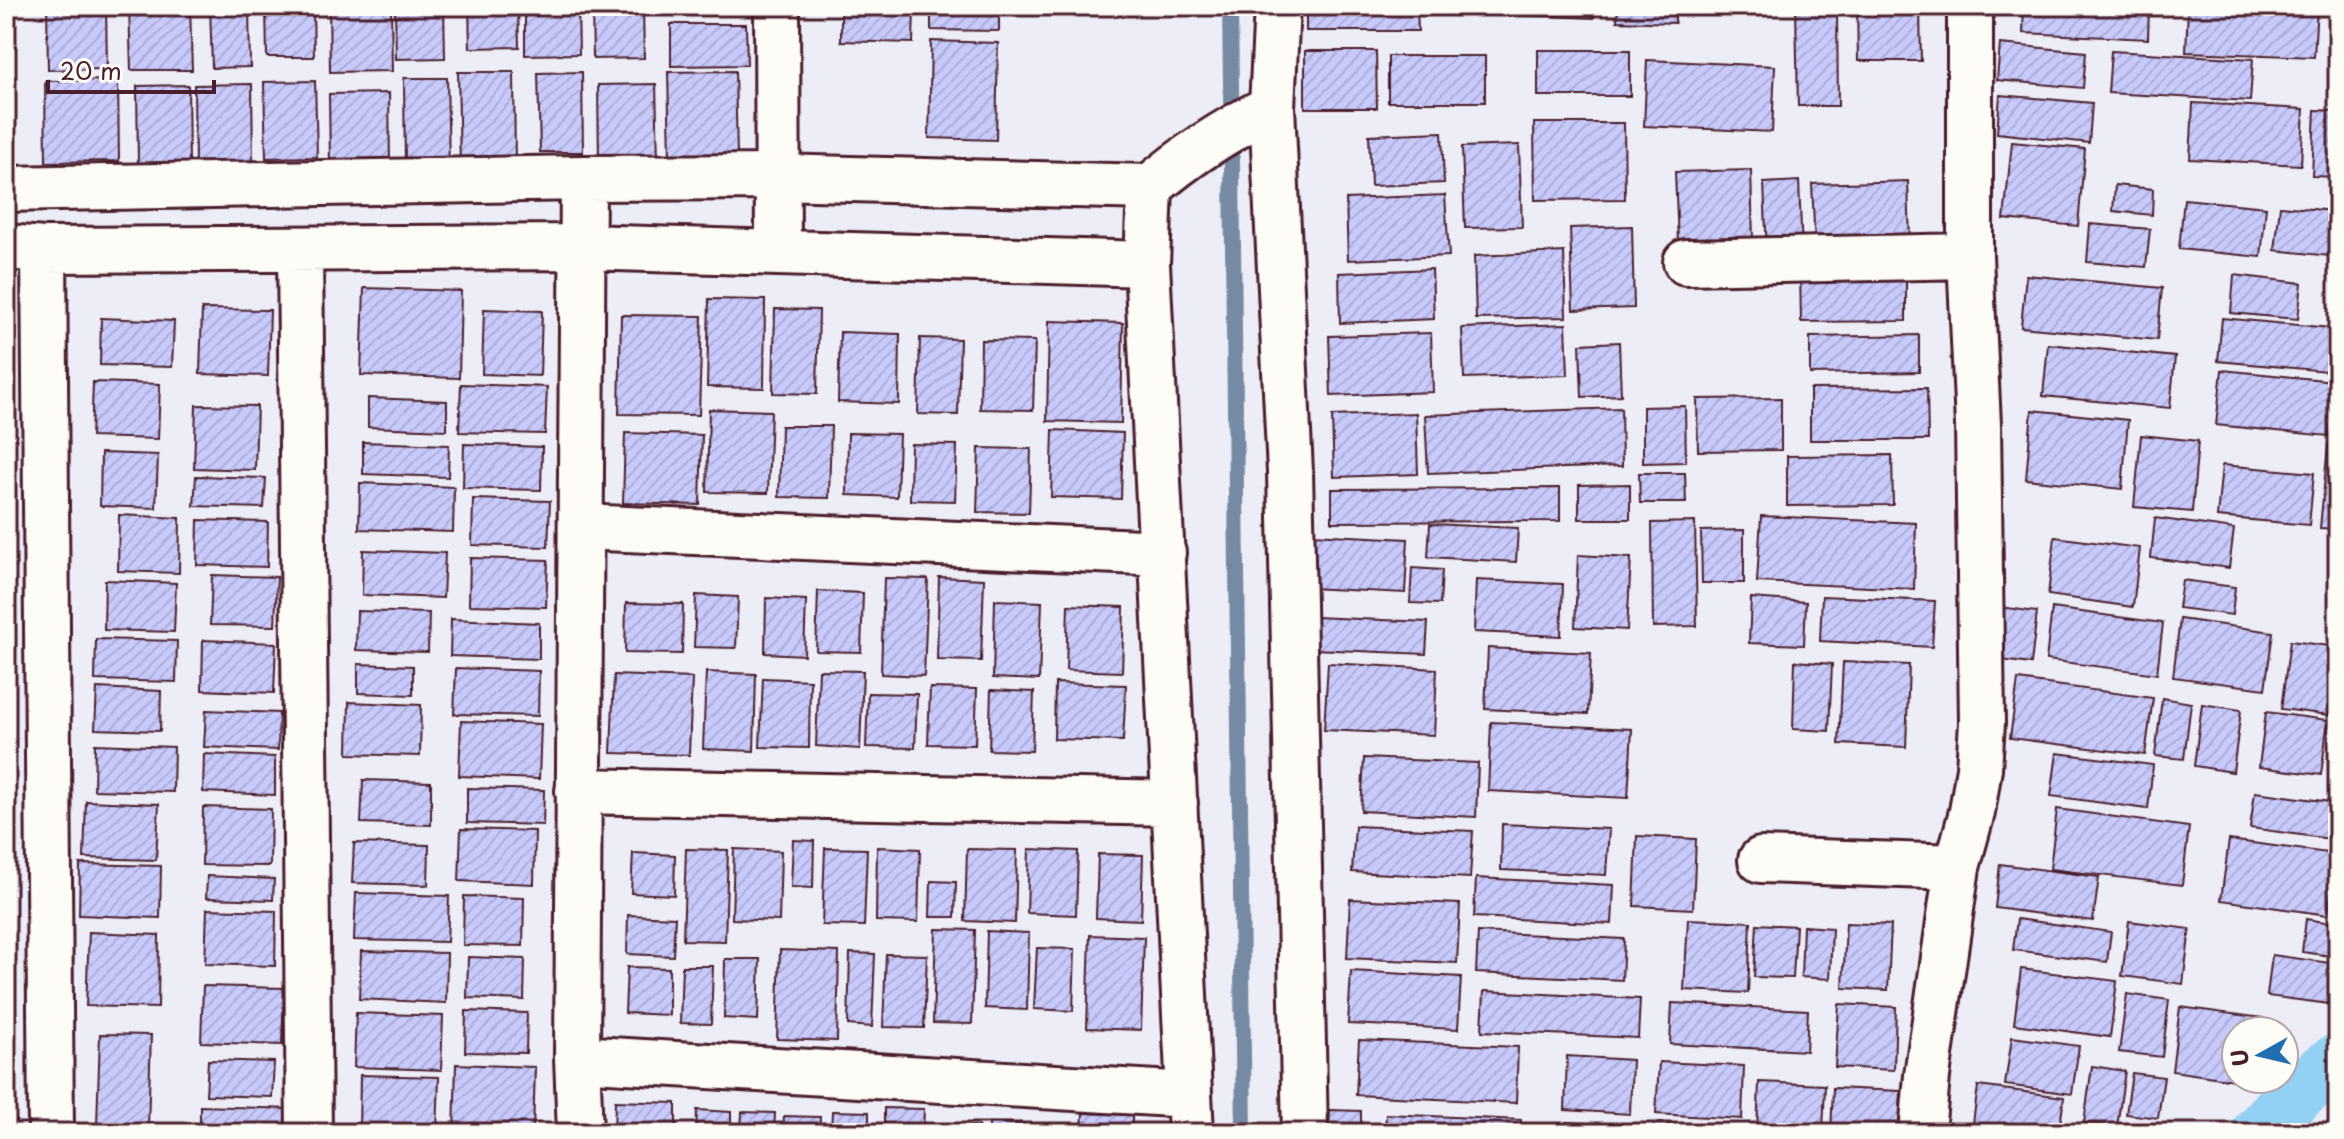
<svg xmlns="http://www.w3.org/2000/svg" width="2344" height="1139" viewBox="0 0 2344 1139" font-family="'Playpen Sans',sans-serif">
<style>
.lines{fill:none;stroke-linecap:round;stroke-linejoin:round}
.stream{stroke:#768aa4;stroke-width:16}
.canal{stroke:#93d1f4;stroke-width:58}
.building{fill:url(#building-hatch);stroke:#4a1f2b;stroke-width:2}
.minor-casing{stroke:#4a1f2b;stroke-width:50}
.minor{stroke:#fdfcf7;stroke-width:44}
</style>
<defs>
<pattern id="building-hatch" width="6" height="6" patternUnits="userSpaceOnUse" patternTransform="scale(2)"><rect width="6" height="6" fill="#c8cafc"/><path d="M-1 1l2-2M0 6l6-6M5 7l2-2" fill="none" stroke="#adadd8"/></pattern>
</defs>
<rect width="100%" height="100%" fill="#ededf8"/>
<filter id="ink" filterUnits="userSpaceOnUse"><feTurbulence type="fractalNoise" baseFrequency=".0125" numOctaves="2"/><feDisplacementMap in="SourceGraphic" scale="16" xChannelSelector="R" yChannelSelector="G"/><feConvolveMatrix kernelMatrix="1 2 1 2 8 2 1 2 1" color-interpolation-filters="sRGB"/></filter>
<g filter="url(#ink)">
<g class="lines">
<path class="stream" d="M1230,6L1244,1133"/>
<path class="canal" d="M2260,1133L2298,1092L2338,1062"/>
</g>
<path class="building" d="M47,6H106L107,69L48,70Z
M129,6H190L192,70H131Z
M210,6H249L250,67L212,68Z
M266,6H313L314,57H267Z
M329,6H391L392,71L330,72Z
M395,6H444L445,58L396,59Z
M469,6H518L519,47L470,48Z
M525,6H578L579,54L525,55Z
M592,6H643L644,58L593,59Z
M664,6H741V12L664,14Z
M841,6H914L913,43L841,41Z
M931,6H999V31L931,30Z
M1306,6H1417L1418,31H1306Z
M1446,6H1594V18L1446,12Z
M1618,6H1675V23L1617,21Z
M1857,6H1920L1921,61H1858Z
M2024,6H2149L2148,39L2023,33Z
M2188,6H2317L2314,57L2186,52Z
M1796,9H1837L1838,106H1798Z
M671,24H746L747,65L671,66Z
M931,41L998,43L996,140L929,138Z
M2000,44L2086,52L2083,88L1997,80Z
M1538,50H1630V96H1538Z
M1305,51H1376L1377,108H1305Z
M2111,51L2253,59L2250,101L2108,93Z
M1388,56H1485V102H1388Z
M1647,60L1775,66L1772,132L1644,126Z
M735,71L737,155L670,156L668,72Z
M458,72H514L515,166H460Z
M582,72L583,152H540L538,73Z
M404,78H447L449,167L405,168Z
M118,80L119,161L46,162L45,81Z
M315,81L317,157L266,158L264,82Z
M252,84L253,166L195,167L194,85Z
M656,84L658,160L599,161L598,85Z
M188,85L189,163L138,164L137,86Z
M389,93L390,163H330L329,94Z
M2000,95L2092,103L2089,143L1997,133Z
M2193,103L2304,109L2301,165L2190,159Z
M2315,110L2338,111V177L2312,176Z
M1534,123H1624L1625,199L1535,200Z
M1442,132L1444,183L1371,186L1369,135Z
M2012,142L2085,149L2078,226L2004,219Z
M1519,145L1522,227L1465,228L1462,147Z
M1751,170L1753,240L1678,242L1675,172Z
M1799,181L1802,253L1767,254L1764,183Z
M1908,181L1910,242L1815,246L1812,184Z
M2115,185L2153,189L2152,215L2113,211Z
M1445,195L1449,256L1348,260L1346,199Z
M2184,199L2266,207L2261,257L2179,249Z
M2280,206L2333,211L2329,256L2275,250Z
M2090,224L2150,229L2146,267L2087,262Z
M1632,226L1634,308L1573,310L1570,228Z
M1564,252L1566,317L1476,319L1474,256Z
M1432,269L1434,319L1340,323L1339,273Z
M1906,271V321L1801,322L1800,272Z
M2026,275L2162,288L2157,340L2021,327Z
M2234,275L2302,283L2298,319L2231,313Z
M364,288L461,291L459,378L361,375Z
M709,299L765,300L764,388L707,387Z
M202,309L270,310L268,376L200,374Z
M484,309L542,311L540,376L482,374Z
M775,309L819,310L817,394L773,393Z
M621,315L702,316L699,415L619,414Z
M101,318L174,321L172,367L100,365Z
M2222,318L2330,328L2326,371L2218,361Z
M1049,321L1123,323L1121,423L1047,421Z
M1566,324L1568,375L1464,378L1462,328Z
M6,332H15L14,405L6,404Z
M840,332L900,334L899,404L838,402Z
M1431,333L1433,392L1331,396L1329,336Z
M1919,335V372L1810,374V337Z
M920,338L960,339L958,415L918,414Z
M981,340L1035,341L1033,410L980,409Z
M1619,342L1621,395L1582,397L1580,344Z
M2048,344L2175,357L2170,408L2043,396Z
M2222,370L2334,381L2329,436L2216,425Z
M93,382L160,384L158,439L91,437Z
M461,384L547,387L545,434L459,432Z
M1927,388L1928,440H1810V389Z
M368,398L447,401V430L368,427Z
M1781,398V450L1698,451L1697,399Z
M196,405L257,406L255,470L194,468Z
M1685,406L1686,462L1643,463V407Z
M1621,408L1622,466L1428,473L1425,415Z
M709,409L771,411L768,493L707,492Z
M2032,410L2128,420L2122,489L2026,479Z
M1416,413L1418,474L1334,477L1332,416Z
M781,426H831L829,498L779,497Z
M1053,430L1123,433L1121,499L1051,497Z
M625,433L702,435L700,505L623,503Z
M848,433L899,434L897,497L847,495Z
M2141,435L2198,441L2192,512L2134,507Z
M363,442L449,445L448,477L363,474Z
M464,444L542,447L541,490L463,488Z
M911,444L957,445L955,501L910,500Z
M2328,445L2338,446V529L2320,528Z
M979,448L1031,449L1029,513L977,512Z
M6,450H9L8,501H6Z
M101,453L158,455L156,508L100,506Z
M1892,455L1893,505L1787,506V456Z
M2222,465L2314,473L2309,525L2217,517Z
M1639,473H1685L1686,503H1640Z
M196,476L266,478L264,508L194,506Z
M360,483L454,487L453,532L359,529Z
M1630,484V519H1579V485Z
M1560,488V521L1332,522V489Z
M473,499L550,501L548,547L472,545Z
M119,515L180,518L179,573L118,571Z
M6,516H12L11,557H6Z
M1761,516L1916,523L1914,589L1757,582Z
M2155,518L2234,529L2229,568L2151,558Z
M198,520L268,522L267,567L197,565Z
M1695,522L1697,626L1653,627L1652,523Z
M1430,524L1518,528L1516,562L1428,557Z
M1744,530V583H1702L1701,531Z
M1312,534L1408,539L1405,593L1309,588Z
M2055,537L2140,548L2133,607L2048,595Z
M363,550L445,553L443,598L362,595Z
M1578,555L1631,558L1627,630L1575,627Z
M470,558L548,560L546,607L469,605Z
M1412,568L1442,570L1440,604L1410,603Z
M212,575L277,577L275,626L210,625Z
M939,577L984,579L981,661L937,660Z
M884,578L928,579L924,676L881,674Z
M105,580L176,583L174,632L104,630Z
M1476,580L1563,584L1561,636L1474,632Z
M2182,580L2235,587L2232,615L2178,608Z
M818,591L863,593L861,652L816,651Z
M696,595L738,597L736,648L694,647Z
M1822,596L1935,601L1932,647L1820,641Z
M766,598L806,600L804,655L765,653Z
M1751,598L1806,602L1804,645L1749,643Z
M995,600L1042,602L1039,680L993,678Z
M626,603L683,604L682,654L625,653Z
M1068,605L1124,607L1122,672L1066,670Z
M2000,607L2037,612L2031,664L1994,659Z
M2052,608L2163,623L2157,674L2046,660Z
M357,611L429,613L428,652L356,650Z
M1314,617L1428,622L1426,654L1313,649Z
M451,619L539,623V659L450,656Z
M2180,619L2273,632L2265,689L2173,677Z
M96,639L177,641L176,682L95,680Z
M203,640L276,643L274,693L202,690Z
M2290,641L2338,647V716L2281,709Z
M1488,648L1591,653L1588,714L1485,709Z
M1795,661L1832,664L1829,731L1793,729Z
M1843,662L1909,665L1906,747L1839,744Z
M1328,663L1437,669L1434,735L1324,730Z
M358,664L413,666V695L358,693Z
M456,668L539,671L538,716L454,714Z
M819,670L863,671L860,749L816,746Z
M706,672L756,674L754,751L703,749Z
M614,675L692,678L689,755L611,753Z
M763,678L810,680L809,748L760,747Z
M2018,680L2153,698L2145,755L2010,738Z
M1055,683L1126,685L1123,741L1054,739Z
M97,688L161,691L160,731L95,729Z
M930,688L977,689L975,745L928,744Z
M991,690L1034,692L1032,751L989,750Z
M868,693L917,694L915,748L866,747Z
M6,698H12L11,737L6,736Z
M2162,698L2191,703L2184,759L2155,756Z
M349,702L421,705L420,756L348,754Z
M2202,704L2241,710L2233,772L2194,766Z
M206,710L279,713L278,750L204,747Z
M2266,712L2328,720L2321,775L2259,767Z
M461,721L541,724L539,779L459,776Z
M1491,722L1632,729L1628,798L1488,791Z
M95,744L174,747L173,792L94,790Z
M2057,753L2153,765L2148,809L2051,796Z
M204,754L275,757V795L203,792Z
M1364,758L1478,763L1476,817L1361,811Z
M363,780L431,782V825L361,823Z
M467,788L544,790L543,825L467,823Z
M2255,792L2338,803V840L2250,828Z
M86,801L159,804L156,860L84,858Z
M203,807L271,809L270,866L202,865Z
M2057,809L2189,827L2182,885L2050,869Z
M1502,824L1609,829L1606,875L1501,870Z
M1355,826L1473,831L1470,878L1352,872Z
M461,829L535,831L534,884L459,881Z
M1637,836L1696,839L1693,909L1634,906Z
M793,840L814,841L813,888L791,887Z
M2229,840L2336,854L2328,915L2221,900Z
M354,843L429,845L428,885L352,883Z
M877,847L920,849L918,922L876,921Z
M825,848L867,849L864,926L822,925Z
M686,849L728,850L725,941L683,940Z
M734,849L781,851L779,921L732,919Z
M967,849L1017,850L1015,923L965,921Z
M1029,849L1078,851L1076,915L1027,913Z
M633,853L675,855L674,895L631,893Z
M1098,854L1143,855L1141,920L1096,918Z
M80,864L161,866L160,918L79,915Z
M2000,864L2099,877L2093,921L1995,908Z
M207,876L274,879L273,900L206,898Z
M1476,878L1614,885L1612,924L1474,917Z
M931,881L956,882L955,917H930Z
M356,893L449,896L447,942L354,940Z
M464,896L524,898L523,946L463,945Z
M1350,899L1460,904L1457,963L1347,958Z
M207,909L276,911L275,966L205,964Z
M628,915L675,917L673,956L627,954Z
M1688,919L1751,922L1748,993L1684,990Z
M2017,919L2111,932L2107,962L2013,950Z
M2306,919L2338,924V957L2302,952Z
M2129,921L2190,929L2183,984L2122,976Z
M1846,923L1891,925L1888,990L1843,988Z
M1757,924L1796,926L1793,978L1754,977Z
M1803,926L1832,928L1830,979L1801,977Z
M936,929L975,930L972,1024L933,1023Z
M987,931L1029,933L1027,1010L985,1008Z
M89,932L159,935L158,1008L86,1006Z
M1478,932L1624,939L1622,980L1476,973Z
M1090,935L1144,937L1141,1030L1087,1028Z
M1037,948L1075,949L1073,1011L1034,1009Z
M780,950L839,952L837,1041L777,1039Z
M361,951L447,953L446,1003L359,999Z
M850,953L875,954L872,1027L848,1025Z
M886,954L927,955L924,1028L883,1027Z
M2272,955L2338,964V1005L2267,996Z
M468,957L525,959L524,1000L467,998Z
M725,959H760L758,1020L724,1018Z
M682,966H713L711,1024L680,1023Z
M627,967L669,968V1015L625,1013Z
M2021,969L2117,981L2110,1037L2014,1024Z
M1351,971L1461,977L1458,1029L1348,1024Z
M203,986L284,988L282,1045L201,1042Z
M1484,991L1640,999L1638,1038L1482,1031Z
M2127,994L2169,1000L2162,1057L2119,1052Z
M1672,1003L1808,1010L1806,1051L1670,1044Z
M1839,1004L1896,1007L1894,1070L1835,1067Z
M2180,1007L2263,1018L2262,1031H2236V1079H2255V1083L2172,1071Z
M466,1011L527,1013L526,1053L465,1052Z
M356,1013L443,1016L441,1070L354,1067Z
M100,1034L151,1035L148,1127L97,1125Z
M2012,1037L2079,1046L2072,1094L2005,1085Z
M1359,1040L1518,1047L1516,1103L1356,1095Z
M1567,1056L1632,1060L1630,1114L1565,1110Z
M208,1060L274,1062L272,1097L206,1095Z
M1659,1062L1744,1066L1742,1119L1656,1114Z
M456,1064L535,1067L533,1133H454Z
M2092,1066L2125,1071L2117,1127L2084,1123Z
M2132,1073L2164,1077L2158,1118L2126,1114Z
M360,1075L439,1077L437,1133H359Z
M1759,1082L1825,1085L1823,1133H1757Z
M1978,1086L2064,1097L2059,1133L1973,1123Z
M1833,1088L1901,1091L1899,1133H1831Z
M615,1101L676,1103V1133H614Z
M200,1106L293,1109L292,1133H200Z
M884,1108L924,1109L923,1133H884Z
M697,1110L731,1112V1133H696Z
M1330,1110L1361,1111V1133H1329Z
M832,1111L869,1112V1133H831Z
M742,1112L775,1113L774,1133H741Z
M1083,1113L1132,1115V1133H1082Z
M1386,1114L1521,1120L1520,1133H1385Z
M784,1116L820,1117L819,1133H783Z
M1566,1122L1629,1125V1133H1565Z
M989,1123L1024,1124L1023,1133H989Z
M1654,1124L1740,1127V1133H1653Z
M943,1125L979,1126V1133H943Z
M1039,1125L1072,1126V1133H1038Z"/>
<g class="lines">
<defs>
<path id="minor" d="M777,6L778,252
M1277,6L1272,107L1290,472L1305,1133
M1150,187L1147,264L1191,1133
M6,189L583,178L777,177L1150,187C1187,155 1228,129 1272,107
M6,247L44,250L583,247L1147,264
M44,250L51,1133
M300,250L309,1133
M1686,262L1970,256
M581,527L1163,553
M578,791L1175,803
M1761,860L1957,867
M577,1058L1189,1095
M580,1133L577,1058L583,178
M1922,1133L1927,1076L1957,867L1972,812L1979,768L1982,723L1978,425L1970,256V6"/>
</defs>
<use href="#minor" class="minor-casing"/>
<use href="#minor" class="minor"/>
</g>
</g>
<rect width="2344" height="1139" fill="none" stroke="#fdfcf7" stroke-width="32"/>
<rect x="16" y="16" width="2312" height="1107" fill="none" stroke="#4a1f2b" stroke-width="3" filter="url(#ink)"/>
<g transform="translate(2260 1055) rotate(262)"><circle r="38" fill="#fdfcf7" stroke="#b5a4a5" stroke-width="2"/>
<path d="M0-6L14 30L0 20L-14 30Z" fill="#1f6fb2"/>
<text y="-12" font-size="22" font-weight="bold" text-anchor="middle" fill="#4a1f2b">U</text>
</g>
<path d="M48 80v12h166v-12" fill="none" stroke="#4a1f2b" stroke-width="4"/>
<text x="60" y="80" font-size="24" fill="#4a1f2b" stroke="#fdfcf7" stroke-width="6" paint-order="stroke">20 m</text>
</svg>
